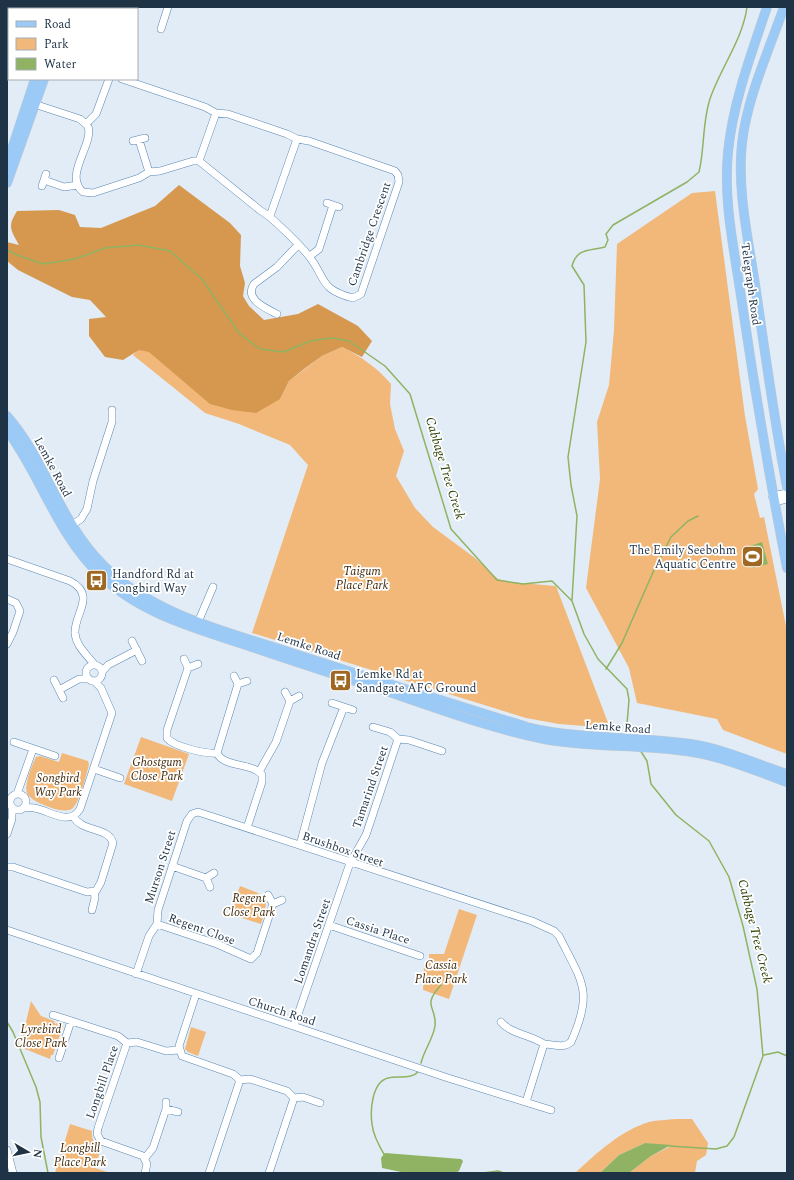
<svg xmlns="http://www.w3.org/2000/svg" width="794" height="1180" viewBox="0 0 794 1180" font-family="Spectral,serif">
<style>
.green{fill:#f1b879}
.forest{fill:#d6984f}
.water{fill:#8fb362}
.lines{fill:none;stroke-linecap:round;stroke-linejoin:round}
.stream{stroke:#8fb362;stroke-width:1.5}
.minor-casing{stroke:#5787b5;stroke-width:8}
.major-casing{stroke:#c5cacf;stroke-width:10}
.minor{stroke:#fff;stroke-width:7}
.major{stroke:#9bcaf6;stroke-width:9}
.labels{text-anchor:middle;stroke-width:3.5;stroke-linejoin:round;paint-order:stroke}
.street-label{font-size:12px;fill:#1f3347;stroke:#fff}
.poi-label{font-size:12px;fill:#1f3347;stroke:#fff;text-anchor:start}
.park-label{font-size:12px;font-style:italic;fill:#402706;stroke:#fff}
.water-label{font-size:13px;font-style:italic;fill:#283e00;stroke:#fff}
</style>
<rect width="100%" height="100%" fill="#e2ecf6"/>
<path class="green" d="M715,191L745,416L758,489L754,494L760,518L764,517L787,631V754L723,730L717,719L637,703L629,668L586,588L600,479L597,422L609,385L614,330L617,244L692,193Z
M150,337L280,399L289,381L322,356L342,347C361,357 377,367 391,384L390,404L395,429L404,451L396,476L415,508L433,527L475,558L498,579L509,582L556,586L610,728L559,724L526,718L252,633L308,465L290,445L239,424L205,413L133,355Z
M141,737L189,754L172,801L124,784Z
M62,753L88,761L89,765C86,775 80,801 73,808C66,816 30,802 27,793C24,784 32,765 36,757L40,756L59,762Z
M240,886C266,896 271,895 261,924L230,914Z
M459,909L477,915L449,999L423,990L424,965L429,959V954H444Z
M31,1001L41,1016L54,1021L55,1024L59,1022L63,1026L53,1055H51L50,1059L20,1047Z
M191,1027L206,1032L198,1056L188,1052L185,1049Z
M676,1119H692L708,1143L706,1155L697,1161L695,1173H629L651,1156L671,1146L645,1143L619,1155L600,1173H575C597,1153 620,1131 649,1122C657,1120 667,1120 676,1119Z
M70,1124L92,1131C91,1139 94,1144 101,1148L95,1168L110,1173H55Z"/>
<path class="forest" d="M179,185L230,223L241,235L240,266L245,283L243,296L249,306L264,320L298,314L318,304L358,326L372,341L362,357L342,347L322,356L304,369L289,381L280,399L256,413L232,410L210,404L149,352L139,350L123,360L105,357L89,336V319L106,317L90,300L72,297L18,270L7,261V242L19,245C11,230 7,227 17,211L59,210L75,215L80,227L101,228L155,206Z"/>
<path class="water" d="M762,542L768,564L753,568L747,547Z
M645,1143L671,1145L651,1156L629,1173H600L619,1155Z
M385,1153L461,1159L463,1161L459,1171L455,1173H406L382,1168L381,1158Z"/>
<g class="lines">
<path class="stream" d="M7,250L17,255L43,264L75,259L105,248L139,245L170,251L202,279L239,333L260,349L284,352L310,341L332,338L349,341L385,366L410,394L451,529L497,580L523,584L552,581L572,601L584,634L598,659L627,689L629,700L627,724L631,735
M572,600L577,516L571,485L568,457L586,342L584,285L572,266C577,248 588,251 605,247L608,240L606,234L613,225L687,182L699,172C705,147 702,120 711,96C722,66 743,38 747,7
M606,669L622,643L654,570L671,537L688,521L698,516
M640,750L647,761L651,784L676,815L709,841L729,877L743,926L757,989L763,1056L734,1137L727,1146L716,1149L669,1146
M7,1022L13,1032L36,1087L40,1102L41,1137L48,1173
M764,1055L778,1052L787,1056
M421,1063C424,1050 433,1039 435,1026C437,1006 421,1007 441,985
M385,1156C379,1146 373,1135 372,1124C370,1110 372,1082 388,1078C397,1075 411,1080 418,1072
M483,1173L498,1171L504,1173"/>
<defs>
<path id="minor" d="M26,9L27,7
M106,9L107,7
M161,29L168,7
M7,57L9,58
M31,103L80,119L88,126C94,145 63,175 83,192L93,193L139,178L149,172L160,171L193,161H199L261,211C271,216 300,245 308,255C327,278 318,289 353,298L361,294L399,182L398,175L395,171L309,141L297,139L287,134L228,114L216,113L205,107L122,79
M86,124L96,114L109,79
M139,140L149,172
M133,141L145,138
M199,161L216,113
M44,180L64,187L78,185
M42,186L46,174
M327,203L339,207
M270,216L297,139
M310,256L319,249L333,205
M277,314C265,308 244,299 254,284L277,267L298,245
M772,496L787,493
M774,502L787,499
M69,527L81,519L87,509L93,481L112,422V410
M7,559L70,581C97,595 74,614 75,633C76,646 87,655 94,664
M7,599L16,603L20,611L13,632L7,644
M196,627L213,587
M132,641L142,661
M184,659L188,668L198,664
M86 673a8 8 0 1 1 16 0a8 8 0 1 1-16 0Z
M188,668L167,730V738C174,747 206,754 217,753
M102,672L108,665L137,650
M234,676L238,684L247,681
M54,680L63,698
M238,684L217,753C224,768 252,762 262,775V782L247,828
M59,690L79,679H89
M285,692L290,701L299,696
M332,703L353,710
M398,739L409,740L442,751
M14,742L55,756
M94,769L120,778
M259,772L276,742L290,701
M10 802a8 8 0 1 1 16 0a8 8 0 1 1-16 0Z
M17,794L33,749
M24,807C27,808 30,807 34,808C49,810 69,827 80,809L112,713L101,688L94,681
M7,834L12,819V808
M300,845L322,763L344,707
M172,866L206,878
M7,867H13L87,892L96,891L101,882L113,843C108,826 82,833 73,816
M210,887L206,878L214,873
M268,895L273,904L282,900
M92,910L95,898L94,891
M157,924L217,944L251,959L257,953L273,904
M329,925L420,956
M7,930L448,1078L551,1110
M136,974L149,936L157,924L158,910L187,821L192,814L198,812L532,921L554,931L559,936C582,982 594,991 571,1042C563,1049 553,1044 544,1044L526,1102
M196,994L179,1046L182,1056L233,1074L240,1080L250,1079L287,1091L294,1098L303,1097L320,1103
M53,1015L118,1036L127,1043
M501,1022C511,1034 531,1035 544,1044
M294,1026L350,863L366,835L398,739L390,732L373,727
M59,1058L71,1021
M166,1102V1109L178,1112
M7,1150L13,1173
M145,1158L153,1148L166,1109
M145,1173L147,1164L143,1156L101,1141L97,1134L98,1128L127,1043L137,1042L166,1051L179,1050
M209,1173L240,1080
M269,1173L294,1098"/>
<path id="major" d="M767,7C751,55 733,102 728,152C723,203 735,253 742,303C755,392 770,480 787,568
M784,7C769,50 747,98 742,143C737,189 748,238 755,284C765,352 774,420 787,487
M58,9L59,7
M67,9V7
M7,164L35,79
M7,183L44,79
M7,416C47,462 58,520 103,565C154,616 229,632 295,654C372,679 450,703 527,727C581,740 636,736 691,744C724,749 756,764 787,774
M7,430C41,476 57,534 99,574C139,613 192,627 243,644C285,658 326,672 368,685C426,704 484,727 544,739C593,748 643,744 692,752C724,757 756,771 787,782"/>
</defs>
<use href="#minor" class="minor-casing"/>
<use href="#major" class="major-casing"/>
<use href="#minor" class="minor"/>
<use href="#major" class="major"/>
</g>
<defs>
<symbol id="stadium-square" viewBox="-11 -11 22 22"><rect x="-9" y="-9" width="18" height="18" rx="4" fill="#9f6822" stroke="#fff"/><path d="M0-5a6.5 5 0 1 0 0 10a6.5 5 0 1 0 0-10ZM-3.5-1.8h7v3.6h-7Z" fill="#fff"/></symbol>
<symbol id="bus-square" viewBox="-11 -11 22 22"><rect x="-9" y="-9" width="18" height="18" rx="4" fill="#9f6822" stroke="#fff"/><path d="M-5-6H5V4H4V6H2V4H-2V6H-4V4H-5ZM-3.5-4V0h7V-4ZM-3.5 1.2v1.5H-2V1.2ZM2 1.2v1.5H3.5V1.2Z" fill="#fff"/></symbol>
</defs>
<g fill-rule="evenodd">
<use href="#stadium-square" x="740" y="544" width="25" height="25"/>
<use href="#bus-square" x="84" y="568" width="25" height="25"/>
<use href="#bus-square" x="328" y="668" width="25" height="25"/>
</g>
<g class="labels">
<g class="street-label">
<text transform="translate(369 234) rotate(-71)" y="4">Cambridge Crescent</text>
<text transform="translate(751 284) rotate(82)" y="4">Telegraph Road</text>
<text transform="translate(53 467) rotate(62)" y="4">Lemke Road</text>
<text transform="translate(309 646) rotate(18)" y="4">Lemke Road</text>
<text transform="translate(618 727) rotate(4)" y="4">Lemke Road</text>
<text transform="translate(370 787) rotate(-71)" y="4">Tamarind Street</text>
<text transform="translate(343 849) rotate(19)" y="4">Brushbox Street</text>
<text transform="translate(160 867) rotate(-72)" y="4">Murson Street</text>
<text transform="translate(202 929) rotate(20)" y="4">Regent Close</text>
<text transform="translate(378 930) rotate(18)" y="4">Cassia Place</text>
<text transform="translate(312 941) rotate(-71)" y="4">Lomandra Street</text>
<text transform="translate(282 1011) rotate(18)" y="4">Church Road</text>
<text transform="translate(102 1082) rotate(-71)" y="4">Longbill Place</text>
</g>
<g class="poi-label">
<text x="736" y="554" text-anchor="end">The Emily Seebohm<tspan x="736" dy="14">Aquatic Centre</tspan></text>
<text x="112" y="578">Handford Rd at<tspan x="112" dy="14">Songbird Way</tspan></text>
<text x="356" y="678">Lemke Rd at<tspan x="356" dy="14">Sandgate AFC Ground</tspan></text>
</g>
<g class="park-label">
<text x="362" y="575">Taigum<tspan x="362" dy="14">Place Park</tspan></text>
<text x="157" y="766">Ghostgum<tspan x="157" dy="14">Close Park</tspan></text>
<text x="58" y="782">Songbird<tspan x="58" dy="14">Way Park</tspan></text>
<text x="249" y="902">Regent<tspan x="249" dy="14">Close Park</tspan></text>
<text x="441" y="969">Cassia<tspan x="441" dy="14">Place Park</tspan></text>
<text x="41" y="1033">Lyrebird<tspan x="41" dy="14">Close Park</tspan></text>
<text x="80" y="1152">Longbill<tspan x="80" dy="14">Place Park</tspan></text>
</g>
<g class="water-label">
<text transform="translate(446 468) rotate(73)" y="5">Cabbage Tree Creek</text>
<text transform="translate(756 931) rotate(76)" y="5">Cabbage Tree Creek</text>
</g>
</g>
<rect width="794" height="1180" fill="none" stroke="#1f3347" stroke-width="16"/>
<rect x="8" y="8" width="130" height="72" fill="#ffffff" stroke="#a5adb5"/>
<rect x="16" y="21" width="20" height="6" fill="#9bcaf6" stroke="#a5adb5"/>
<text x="44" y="28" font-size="12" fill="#1f3347">Road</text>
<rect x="16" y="38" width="20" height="12" fill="#f1b879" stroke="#a5adb5"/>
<text x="44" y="48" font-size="12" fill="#1f3347">Park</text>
<rect x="16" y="58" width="20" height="12" fill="#8fb362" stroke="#a5adb5"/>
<text x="44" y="68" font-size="12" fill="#1f3347">Water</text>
<g transform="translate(28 1152) rotate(99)" stroke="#ffffff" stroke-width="3" paint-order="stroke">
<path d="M0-3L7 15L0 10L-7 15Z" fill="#1f3347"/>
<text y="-6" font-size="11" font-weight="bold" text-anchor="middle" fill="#1f3347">N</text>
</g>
</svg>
